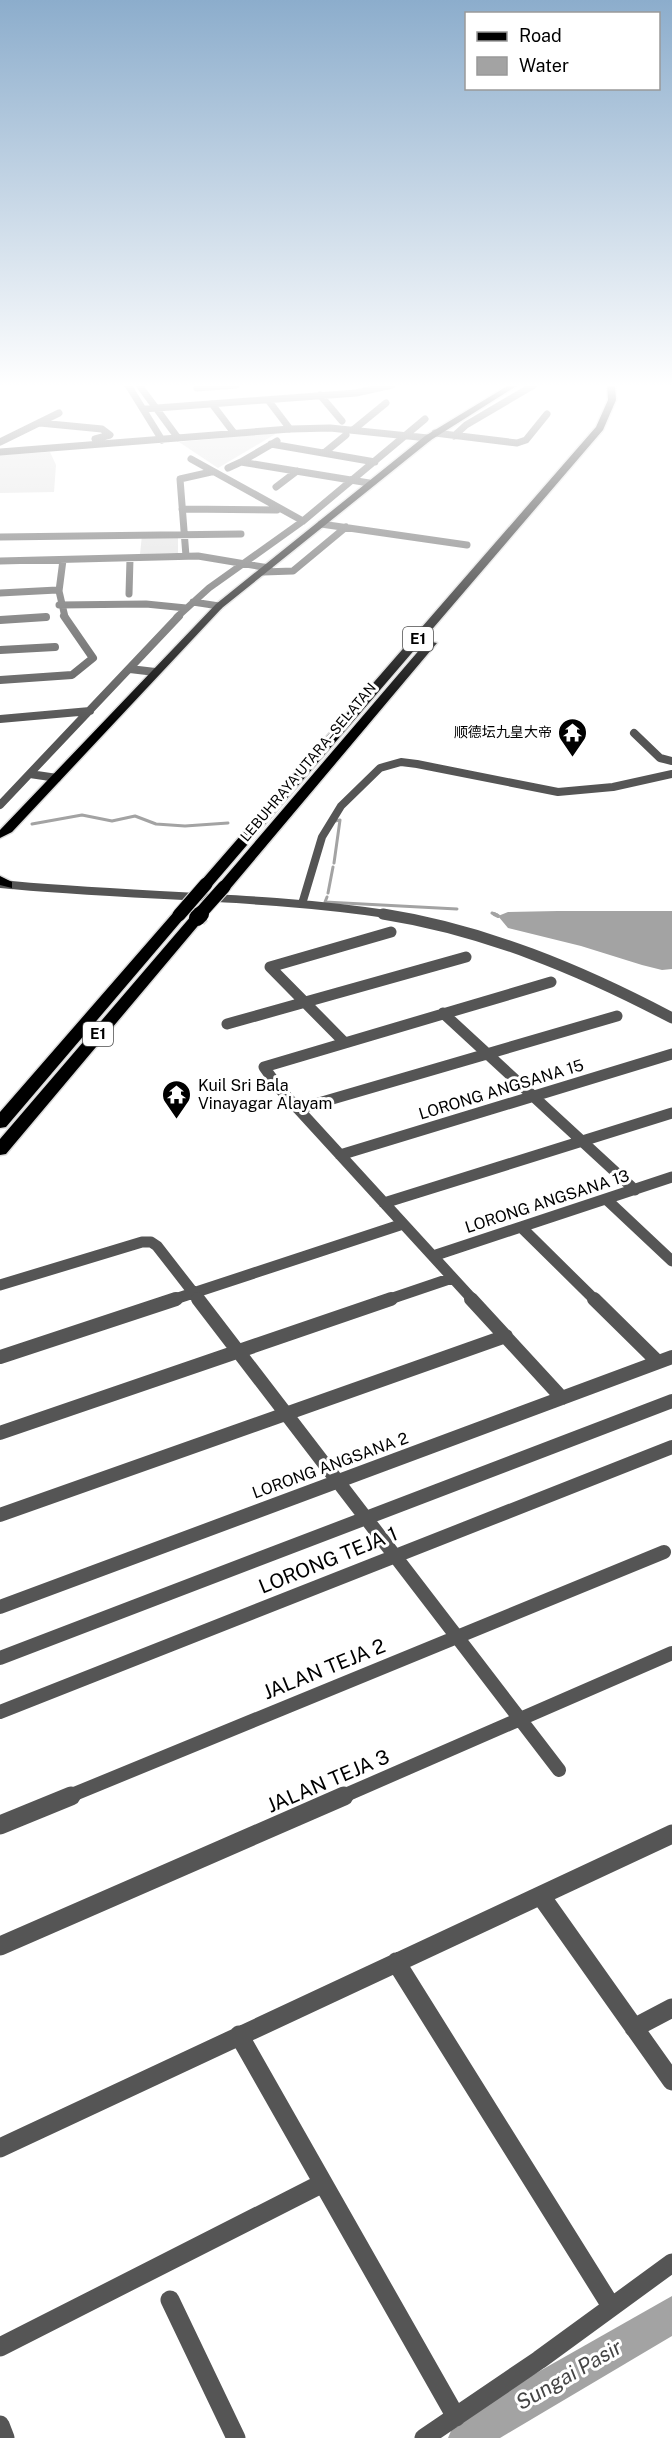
<svg xmlns="http://www.w3.org/2000/svg" width="672" height="2438" viewBox="0 0 672 2438" font-family="'Public Sans','Noto Sans SC',sans-serif">
<style>
.green{fill:#dcdcdc}
.water{fill:#a3a3a3}
.lines{fill:none;stroke-linecap:round;stroke-linejoin:round}
.stream-far1{stroke:#a3a3a3;stroke-width:3}
.stream{stroke:#a3a3a3;stroke-width:4}
.river{fill:#a3a3a3;fill-rule:evenodd}
.major-casing{stroke:#dbdbdb;stroke-width:3}
.highway-casing{stroke:#dbdbdb;stroke-width:3}
.minor-far4{stroke:#555;stroke-width:7}
.minor-far3{stroke:#555;stroke-width:8}
.minor-far2{stroke:#555;stroke-width:11}
.minor-far1{stroke:#555;stroke-width:14}
.minor{stroke:#555;stroke-width:19}
.major{fill:#000;fill-rule:evenodd}
.highway{fill:#000;fill-rule:evenodd}
.highway-bridge-far1-casing{stroke:#dbdbdb;stroke-width:15;stroke-linecap:butt}
.highway-bridge-casing{stroke:#dbdbdb;stroke-width:20;stroke-linecap:butt}
.highway-bridge-far1{stroke:#000;stroke-width:13}
.highway-bridge{stroke:#000;stroke-width:16}
.labels{text-anchor:middle;stroke-width:6;stroke-linejoin:round;paint-order:stroke}
.far-poi-label{font-size:14px;fill:#000;stroke:#fff;text-anchor:end}
.far-street-label{font-size:14px;fill:#000;stroke:#fff}
.shield{fill:#fff;stroke:#4c4c4c;stroke-width:1.5}
.shield-label{font-size:15px;font-weight:bold;fill:#000}
.poi-label{font-size:16px;fill:#000;stroke:#fff;text-anchor:start}
.street-label{font-size:16px;fill:#000;stroke:#fff}
.near-street-label{font-size:20px;fill:#000;stroke:#fff}
.near-water-label{font-size:21px;font-style:italic;fill:#444;stroke:#fff}
</style>
<rect width="100%" height="100%" fill="#fff"/>
<path class="green" d="M277,433L218,468L179,442Z
M50,452L56,465L54,492L0,493V455Z
M142,535L178,536V553L140,554Z"/>
<path class="water" d="M558,911H672V969L662,970L642,965L581,946L508,928L498,916L508,912Z"/>
<g class="lines">
<path class="stream-far1" d="M32,824L82,815L112,821L135,816L156,824L185,826L228,823
M334,863L340,820L335,821
M328,893L333,867
M327,897L325,902L457,909
M492,913L497,915"/>
<path class="stream" d="M494,914L498,916"/>
<path class="river" d="M672,2296V2336L500,2438H448L454,2424L478,2406Z"/>
<defs>
<path id="major" d="M509,385H518L431,440L222,608L12,832L0,838V830L216,604L425,436Z
M0,876L12,882V888L0,885Z"/>
<path id="highway" d="M607,385H615L616,400L603,430L211,887H201V881L596,427L608,400Z
M427,641L437,643L229,890H219V884Z
M179,911L184,912L186,915L184,918L6,1127L0,1128V1112L174,912Z
M197,914L202,915L204,918L202,921L6,1154L0,1155V1139L192,915Z"/>
</defs>
<use href="#major" class="major-casing"/>
<use href="#highway" class="highway-casing"/>
<path class="minor-far4" d="M128,385L162,440
M139,385L178,438
M197,388L236,385
M320,395L342,421
M268,400L290,429
M212,404L234,433
M144,409L356,393L392,385
M40,423L102,429L110,435L95,439
M353,430L386,403
M435,433L517,443L526,440L547,414
M454,436L466,425L534,385
M0,442L59,413
M271,444L375,462
M0,452L290,429L330,428L428,438
M324,453L346,435
M191,459L303,521
M241,462L277,441
M228,468L241,462L369,483
M276,487L297,471
M182,509L277,510
M321,524L467,545
M0,537L241,534
M186,556L180,479L211,472
M63,560L59,591L65,617
M0,561L198,556L269,568
M263,572L293,571L346,527
M0,593L57,590
M129,594L130,559
M193,602L219,606
M59,605L146,604L186,608
M177,617L209,588L303,521L425,419"/>
<path class="minor-far3" d="M0,620L46,617
M0,650L55,647
M130,669L155,672
M0,680L72,675L93,658L64,616
M0,719L90,711
M634,733L660,758L672,761
M30,774L57,778
M0,805L179,616
M0,884C131,897 263,895 393,915
M302,904L322,837L341,806L380,768L401,762L417,764L558,792L613,787L672,774"/>
<path class="minor-far2" d="M383,914C485,930 581,970 672,1018
M443,1013L635,1190
M227,1024L466,957
M344,1042L270,967L391,932
M298,1109L617,1016
M340,1155L672,1054
M606,1199L672,1261
M384,1203L672,1113
M521,1227L595,1300
M433,1256L672,1177
M0,1285L142,1242H151L157,1246L199,1300
M172,1300L403,1224
M387,1300L452,1278
M473,1300L279,1088L264,1067L551,982"/>
<path class="minor-far1" d="M198,1299L559,1770
M471,1299L562,1398
M594,1299L658,1362
M0,1357L176,1299
M0,1433L391,1299
M0,1515L506,1336
M0,1607L672,1357
M0,1658L672,1401
M0,1712L672,1447
M67,1797L664,1552
M341,1797L672,1653"/>
<path class="minor" d="M0,1825L71,1796
M541,1896L672,2081
M0,1946L344,1796
M396,1962L611,2306
M634,2028L672,2008
M239,2035L456,2417
M0,2148L672,1834
M170,2300L236,2438
M0,2347L323,2183
M0,2425L5,2438
M424,2438L539,2360L672,2263"/>
<use href="#major" class="major"/>
<use href="#highway" class="highway"/>
<defs>
<path id="highway-bridge-far1" d="M179,915L206,884
M199,915L224,887"/>
<path id="highway-bridge" d="M197,918L201,914"/>
</defs>
<use href="#highway-bridge-far1" class="highway-bridge-far1-casing"/>
<use href="#highway-bridge" class="highway-bridge-casing"/>
<use href="#highway-bridge-far1" class="highway-bridge-far1"/>
<use href="#highway-bridge" class="highway-bridge"/>
</g>
<linearGradient id="sky" x2="0" y2="1"><stop stop-color="#8cadcc"/><stop offset="0.53" stop-color="#fff"/><stop offset="1" stop-color="#fff" stop-opacity="0"/></linearGradient>
<rect width="672" height="727" fill="url(#sky)"/>
<defs>
<symbol id="temple-pin" viewBox="-11 -11 22 30"><path d="M0 17L-7.5 6A9.5 9.5 0 1 1 7.5 6Z" fill="#000" stroke="#fff"/><path d="M0-6L5-2H3V0L6.5 2.5H4V6H1.5V3h-3V6H-4V2.5H-6.5L-3 0V-2H-5Z" fill="#fff"/></symbol>
</defs>
<g fill-rule="evenodd">
<use href="#temple-pin" x="556" y="716" width="33" height="45"/>
<use href="#temple-pin" x="160" y="1078" width="33" height="45"/>
</g>
<g class="labels">
<g class="far-poi-label">
<text x="552" y="737">顺德坛九皇大帝</text>
</g>
<g class="far-street-label">
<text transform="translate(308 762) rotate(-50)" y="5">LEBUHRAYA UTARA–SELATAN</text>
</g>
<g class="shield">
<rect x="403" y="627" width="30" height="24" rx="4.5"/>
<rect x="83" y="1022" width="30" height="24" rx="4.5"/>
</g>
<g class="shield-label">
<text x="418" y="644">E1</text>
<text x="98" y="1039">E1</text>
</g>
<g class="poi-label">
<text x="198" y="1091">Kuil Sri Bala<tspan x="198" dy="18">Vinayagar Alayam</tspan></text>
</g>
<g class="street-label">
<text transform="translate(501 1089) rotate(-17)" y="6">LORONG ANGSANA 15</text>
<text transform="translate(547 1201) rotate(-18)" y="6">LORONG ANGSANA 13</text>
<text transform="translate(330 1465) rotate(-20)" y="6">LORONG ANGSANA 2</text>
</g>
<g class="near-street-label">
<text transform="translate(328 1560) rotate(-22)" y="7">LORONG TEJA 1</text>
<text transform="translate(324 1669) rotate(-22)" y="7">JALAN TEJA 2</text>
<text transform="translate(328 1781) rotate(-23)" y="7">JALAN TEJA 3</text>
</g>
<g class="near-water-label">
<text transform="translate(569 2375) rotate(-30)" y="7">Sungai Pasir</text>
</g>
</g>
<rect x="465" y="12" width="195" height="78" fill="#ffffff" stroke="#999999" stroke-width="1.5"/>
<rect x="477" y="32" width="30" height="9" fill="#000000" stroke="#999999" stroke-width="1.5"/>
<text x="519" y="42" font-size="18" fill="#000000">Road</text>
<rect x="477" y="57" width="30" height="18" fill="#a3a3a3" stroke="#999999" stroke-width="1.5"/>
<text x="519" y="72" font-size="18" fill="#000000">Water</text>
</svg>
